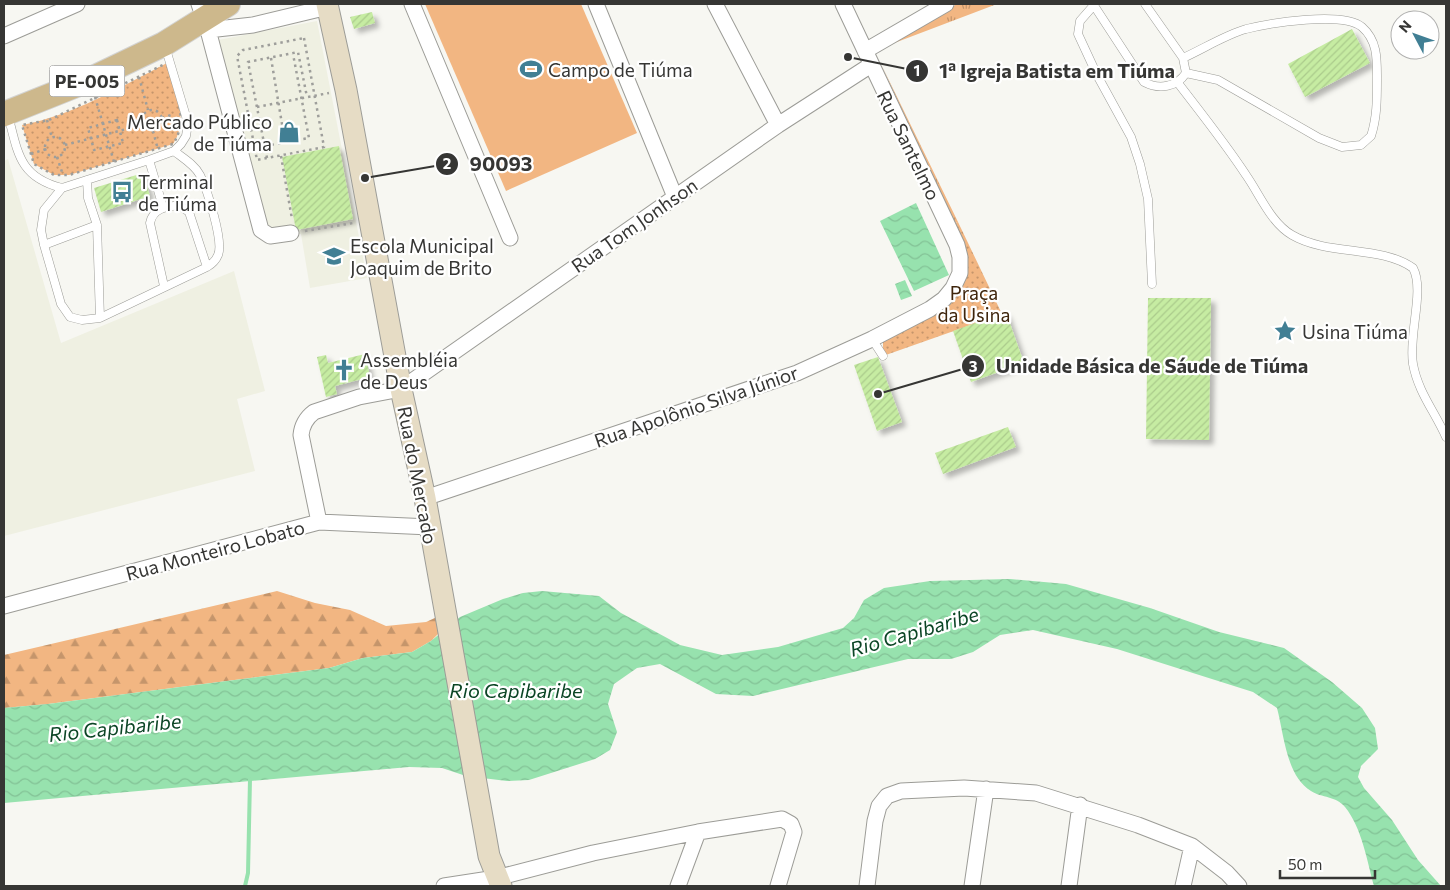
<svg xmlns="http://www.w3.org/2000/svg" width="1450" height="890" font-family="Commissioner,sans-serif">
<defs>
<pattern id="grass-tufts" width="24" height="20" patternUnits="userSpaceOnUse" patternTransform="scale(1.25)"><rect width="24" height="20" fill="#f2b682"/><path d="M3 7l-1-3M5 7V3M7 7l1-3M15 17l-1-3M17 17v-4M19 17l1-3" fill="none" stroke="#c5956b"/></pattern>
<pattern id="forest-firs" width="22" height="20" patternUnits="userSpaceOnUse" patternTransform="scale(1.25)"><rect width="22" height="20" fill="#f2b682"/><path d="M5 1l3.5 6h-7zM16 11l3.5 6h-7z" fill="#c5956b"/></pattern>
<pattern id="park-dots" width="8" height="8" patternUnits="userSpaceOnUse" patternTransform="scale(1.25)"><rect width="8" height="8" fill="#f2b682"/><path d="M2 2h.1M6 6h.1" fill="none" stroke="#c5956b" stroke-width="1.8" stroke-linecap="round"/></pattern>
<pattern id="water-waves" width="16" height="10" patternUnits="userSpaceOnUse" patternTransform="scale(1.25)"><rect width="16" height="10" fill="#97e2ae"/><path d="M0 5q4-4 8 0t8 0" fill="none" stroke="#83c296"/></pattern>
<pattern id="building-hatch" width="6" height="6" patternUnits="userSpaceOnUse" patternTransform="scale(1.25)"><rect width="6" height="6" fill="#c6eca2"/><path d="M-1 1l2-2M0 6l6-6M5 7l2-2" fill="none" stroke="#abcb8c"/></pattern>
<filter id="shadow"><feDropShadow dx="4.5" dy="4.5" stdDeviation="2.5" flood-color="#0004"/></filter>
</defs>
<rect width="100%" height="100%" fill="#f7f7f2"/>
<path fill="#eff0e2" d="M 317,21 L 367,278 L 310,288 L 301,234 L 262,240 L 218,40 Z
M 8,159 L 61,343 L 234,271 L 265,391 L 237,399 L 255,471 L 4,536 L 4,161 Z"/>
<path fill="url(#grass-tufts)" d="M 957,4 L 997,4 L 889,45 Z
M 881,64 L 958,222 L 954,223 Z"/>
<path fill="url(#forest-firs)" d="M 277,591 L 315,603 L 350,610 L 386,626 L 426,622 L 437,617 L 441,631 L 431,641 L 412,652 L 363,658 L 329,668 L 48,704 L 4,708 L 4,655 Z"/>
<path fill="url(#park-dots)" d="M 167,63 C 174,90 190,119 173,144 L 69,175 L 54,175 L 34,164 L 22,125 C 74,115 120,87 167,63 Z
M 958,222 L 1002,314 L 883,356 L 883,341 L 958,290 L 954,223 Z"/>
<path fill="#f2b682" d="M 425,4 L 581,4 L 637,133 L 506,191 Z"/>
<path fill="url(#water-waves)" d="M 916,203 L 949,275 L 914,291 L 880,221 Z
M 905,280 L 912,296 L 901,300 L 895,284 Z
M 1010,579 L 1066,584 L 1150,608 L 1219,632 L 1284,648 L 1332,682 L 1362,708 L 1375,728 L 1378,749 L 1361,766 L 1358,777 L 1364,788 L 1392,820 L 1418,860 L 1441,886 L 1374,886 C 1367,861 1362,828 1345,807 C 1336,796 1322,798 1311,791 C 1286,776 1284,734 1277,708 L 1253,692 L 1117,649 L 1033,630 L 1000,635 L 973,652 L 951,659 L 908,659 L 753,696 L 716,694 L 660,664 L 637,668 L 614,684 L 608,704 L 617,732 L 610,750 L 595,759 L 529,780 L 507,781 L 466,776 L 442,768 L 409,767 L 4,803 L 4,708 L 48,704 L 329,668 L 363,658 L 412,652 L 431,641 L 460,617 L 503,599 L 523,593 L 542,591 L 599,596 L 621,613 L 680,645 L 722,655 L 778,647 L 843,628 L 854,618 L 864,600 L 884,588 L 930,581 Z"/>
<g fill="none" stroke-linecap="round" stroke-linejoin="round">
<path stroke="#97e2ae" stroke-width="4" d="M 245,886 L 248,873 L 250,779"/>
</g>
<path fill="url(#building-hatch)" filter="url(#shadow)" d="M 372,12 L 375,23 L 354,29 L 350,17 Z
M 1352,29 L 1370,63 L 1305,97 L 1288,64 Z
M 339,146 L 353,219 L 296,230 L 282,157 Z
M 143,173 L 150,196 L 101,212 L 94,188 Z
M 1148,298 L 1211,298 L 1209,440 L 1146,439 Z
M 1006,312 L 1024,363 L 971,382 L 953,331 Z
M 365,354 L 370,377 L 335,386 L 337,394 L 326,397 L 317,357 L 326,355 L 328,363 Z
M 878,357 L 902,422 L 877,431 L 854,365 Z
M 1008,427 L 1016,447 L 943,474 L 935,453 Z"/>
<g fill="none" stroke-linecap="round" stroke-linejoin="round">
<g stroke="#9c9c97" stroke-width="9">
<path id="lane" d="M 1093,4 L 1144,82 C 1159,90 1177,87 1186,73 L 1183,58 L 1145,4
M 1094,5 L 1080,21 L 1078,34 L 1097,75 L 1131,137 L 1140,164 L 1148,199 L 1152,284
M 165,46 L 188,123 L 186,136 L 181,144 L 174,151 L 149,160 L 62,188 L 44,210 L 41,230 L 44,245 L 61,304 L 70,317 L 82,320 L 100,318 L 207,267 C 212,264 216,260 218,255 C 224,242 207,189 200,175 C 195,165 183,158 174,151
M 1183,58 C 1203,49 1225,35 1246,29 C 1270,23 1343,11 1362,27 C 1378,41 1377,60 1377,80 C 1377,99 1377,118 1371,136 L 1361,145 L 1342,147 L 1319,138 L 1218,80 L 1186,73
M 1178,83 C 1201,113 1225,143 1246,175 C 1260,195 1271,223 1292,235 C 1328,256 1381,245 1413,268 C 1425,290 1408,336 1413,364 C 1418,392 1435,412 1446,437
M 8,115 C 18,153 19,177 62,188
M 149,160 L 163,207
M 87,180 L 88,198 L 97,225 L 100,318
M 44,245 L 97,225
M 164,286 L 150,223 C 153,208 166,207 179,205 L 189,212 L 207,267
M 872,339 L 883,356"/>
</g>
<g stroke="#9c9c97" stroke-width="17">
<path id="street" d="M 199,4 L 208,30 L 261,230 L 270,236 L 291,233
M 412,4 L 510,238
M 596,4 L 675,197
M 715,4 L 778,125
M 208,30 L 253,25 L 328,7
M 4,36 L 77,4
M 865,51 L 946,4
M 425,498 L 797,373 L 872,339 L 930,309 L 944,299 L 953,288 L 960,273 L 960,257 L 957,245 L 843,4
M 319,522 L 301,435 C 302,425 306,418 314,412 L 359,397 L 401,389 L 778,125 L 871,65
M 4,606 L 319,522 L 430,527
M 444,886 L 496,878 L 593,853 L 698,832 L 782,819 L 791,824 L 794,832 L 778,886
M 678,886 L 698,832
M 867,886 L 875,821 L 879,806 L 887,796 L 901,791 L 964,788 L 1036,793 L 1138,825 L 1192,846 L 1227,873 L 1239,886
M 972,886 L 986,789
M 1069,886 L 1080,805
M 1183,886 L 1192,846"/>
</g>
<g stroke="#9c9c97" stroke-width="23">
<path id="secondary" d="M 327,4 L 346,90 L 401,389 L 425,498 L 489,856 L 501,886"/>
</g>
<g stroke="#d3d3d2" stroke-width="26">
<path id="primary" d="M 4,114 L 89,80 L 164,44 L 228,4"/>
</g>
<path stroke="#9e9e9b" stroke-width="2.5" stroke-dasharray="2.5 4" stroke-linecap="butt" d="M 304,38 L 324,147 L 257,160 L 237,56 L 243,50 Z
M 271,58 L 285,142
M 167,63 C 174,90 190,119 173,144 L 69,175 L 54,175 L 34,164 L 22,125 L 49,120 Z
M 139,77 L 148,110
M 95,97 L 114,162
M 257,107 L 329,93
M142 120a10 10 0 1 1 20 0a10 10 0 1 1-20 0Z
M 162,118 L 174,114
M 47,120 L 52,138
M 117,120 L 123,143 L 94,150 L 88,128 Z
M 153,131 L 157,146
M45 147a10 10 0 1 1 20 0a10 10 0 1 1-20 0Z
M 65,145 L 142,125
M 265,146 L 309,138 L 293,54
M 31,154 L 46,149
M 281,156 L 292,219
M 57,157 L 63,175
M 267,158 L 248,62 L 298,52 L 307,97
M 305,231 L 353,223"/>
<use href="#lane" stroke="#fff" stroke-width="8"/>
<use href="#street" stroke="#fff" stroke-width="15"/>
<use href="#secondary" stroke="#e6dcc5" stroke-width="21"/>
<use href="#primary" stroke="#cdb88c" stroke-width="24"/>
</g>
<defs>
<g id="stadium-bare" transform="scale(1.725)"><path d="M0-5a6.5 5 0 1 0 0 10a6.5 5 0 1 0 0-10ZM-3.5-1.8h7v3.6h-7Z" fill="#417f94" stroke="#fff" stroke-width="2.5" paint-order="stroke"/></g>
<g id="shop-bare" transform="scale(1.725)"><path d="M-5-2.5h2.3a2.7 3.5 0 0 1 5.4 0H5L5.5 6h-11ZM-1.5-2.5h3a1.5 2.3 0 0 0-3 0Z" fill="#417f94" stroke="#fff" stroke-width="2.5" paint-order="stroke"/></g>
<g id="bus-bare" transform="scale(1.725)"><path d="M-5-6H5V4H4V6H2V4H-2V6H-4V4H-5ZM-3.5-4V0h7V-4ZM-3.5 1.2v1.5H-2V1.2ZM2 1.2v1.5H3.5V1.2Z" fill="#417f94" stroke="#fff" stroke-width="2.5" paint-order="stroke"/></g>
<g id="school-bare" transform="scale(1.725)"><path d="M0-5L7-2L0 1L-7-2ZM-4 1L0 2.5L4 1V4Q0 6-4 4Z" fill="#417f94" stroke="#fff" stroke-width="2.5" paint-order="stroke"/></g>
<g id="sight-bare" transform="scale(1.725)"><path d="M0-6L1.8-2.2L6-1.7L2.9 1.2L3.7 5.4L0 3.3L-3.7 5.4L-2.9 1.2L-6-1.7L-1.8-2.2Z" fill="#417f94" stroke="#fff" stroke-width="2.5" paint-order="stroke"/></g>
<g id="church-bare" transform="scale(1.725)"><path d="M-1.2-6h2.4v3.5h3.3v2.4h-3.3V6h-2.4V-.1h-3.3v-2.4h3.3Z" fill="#417f94" stroke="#fff" stroke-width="2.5" paint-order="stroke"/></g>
</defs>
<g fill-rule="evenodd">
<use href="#stadium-bare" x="531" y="69"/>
<use href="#shop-bare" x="289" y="132"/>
<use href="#bus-bare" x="122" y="192"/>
<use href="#school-bare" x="334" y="256"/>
<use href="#sight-bare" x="1285" y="331"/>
<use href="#church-bare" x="344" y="370"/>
</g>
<g text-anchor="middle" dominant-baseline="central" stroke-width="4.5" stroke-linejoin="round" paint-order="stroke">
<rect fill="#fff" stroke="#727271" stroke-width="1" x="49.5" y="65.5" width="75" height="31" rx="4"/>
<g font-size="18" font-weight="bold" fill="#363634">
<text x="87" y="81">PE-005</text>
</g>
<g font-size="19" fill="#363634" stroke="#fff" text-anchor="start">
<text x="548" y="69">Campo de Tiúma</text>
<text x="272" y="121" text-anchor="end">Mercado Público<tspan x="272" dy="22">de Tiúma</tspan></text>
<text x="138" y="181">Terminal<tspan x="138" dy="22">de Tiúma</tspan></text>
<text x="350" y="245">Escola Municipal<tspan x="350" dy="22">Joaquim de Brito</tspan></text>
<text x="1302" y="331">Usina Tiúma</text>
<text x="360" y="359">Assembléia<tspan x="360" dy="22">de Deus</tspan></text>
</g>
<g font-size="19" fill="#363634" stroke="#fff">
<text transform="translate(909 145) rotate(64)">Rua Santelmo</text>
<text transform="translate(634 225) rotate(-35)">Rua Tom Jonhson</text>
<text transform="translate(696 406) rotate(-19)">Rua Apolônio Silva Júnior</text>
<text transform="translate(418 475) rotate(79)">Rua do Mercado</text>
<text transform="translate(215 550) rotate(-15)">Rua Monteiro Lobato</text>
</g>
<g font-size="19" fill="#3f250c" stroke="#fff">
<text x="974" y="292">Praça<tspan x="974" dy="22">da Usina</tspan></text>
</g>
<g font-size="20" font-style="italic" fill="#0b4525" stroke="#fff">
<text transform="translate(914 631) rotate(-16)">Rio Capibaribe</text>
<text x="516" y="690">Rio Capibaribe</text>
<text transform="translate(115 727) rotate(-6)">Rio Capibaribe</text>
</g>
</g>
<path fill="none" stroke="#363634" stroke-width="2" d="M848 57L917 71M365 178L447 164M878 394L973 366"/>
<g fill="#363634" stroke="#fff" stroke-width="2">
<circle cx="848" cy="57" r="5"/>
<circle cx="365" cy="178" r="5"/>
<circle cx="878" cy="394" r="5"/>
<circle cx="917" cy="71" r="12"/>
<circle cx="447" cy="164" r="12"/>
<circle cx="973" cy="366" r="12"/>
</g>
<g font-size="15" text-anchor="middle" font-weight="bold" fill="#fff">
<text x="917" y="76">1</text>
<text x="447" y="169">2</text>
<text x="973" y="372">3</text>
</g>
<g font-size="20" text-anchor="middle" font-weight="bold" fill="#363634" stroke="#fff" stroke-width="4.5" stroke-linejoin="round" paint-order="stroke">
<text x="1057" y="78">1ª Igreja Batista em Tiúma</text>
<text x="501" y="171">90093</text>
<text x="1152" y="373">Unidade Básica de Sáude de Tiúma</text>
</g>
<rect width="1450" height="890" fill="none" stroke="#363634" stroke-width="10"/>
<g transform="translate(1415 35) rotate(311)"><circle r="24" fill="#ffffff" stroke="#afafae"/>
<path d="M0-4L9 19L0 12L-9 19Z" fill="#417f94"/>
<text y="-8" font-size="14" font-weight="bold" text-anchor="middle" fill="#363634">N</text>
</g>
<path d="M1280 870v8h95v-8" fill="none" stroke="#363634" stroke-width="2.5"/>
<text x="1288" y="870" font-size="15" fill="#363634" stroke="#ffffff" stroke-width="4" paint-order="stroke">50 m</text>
</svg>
